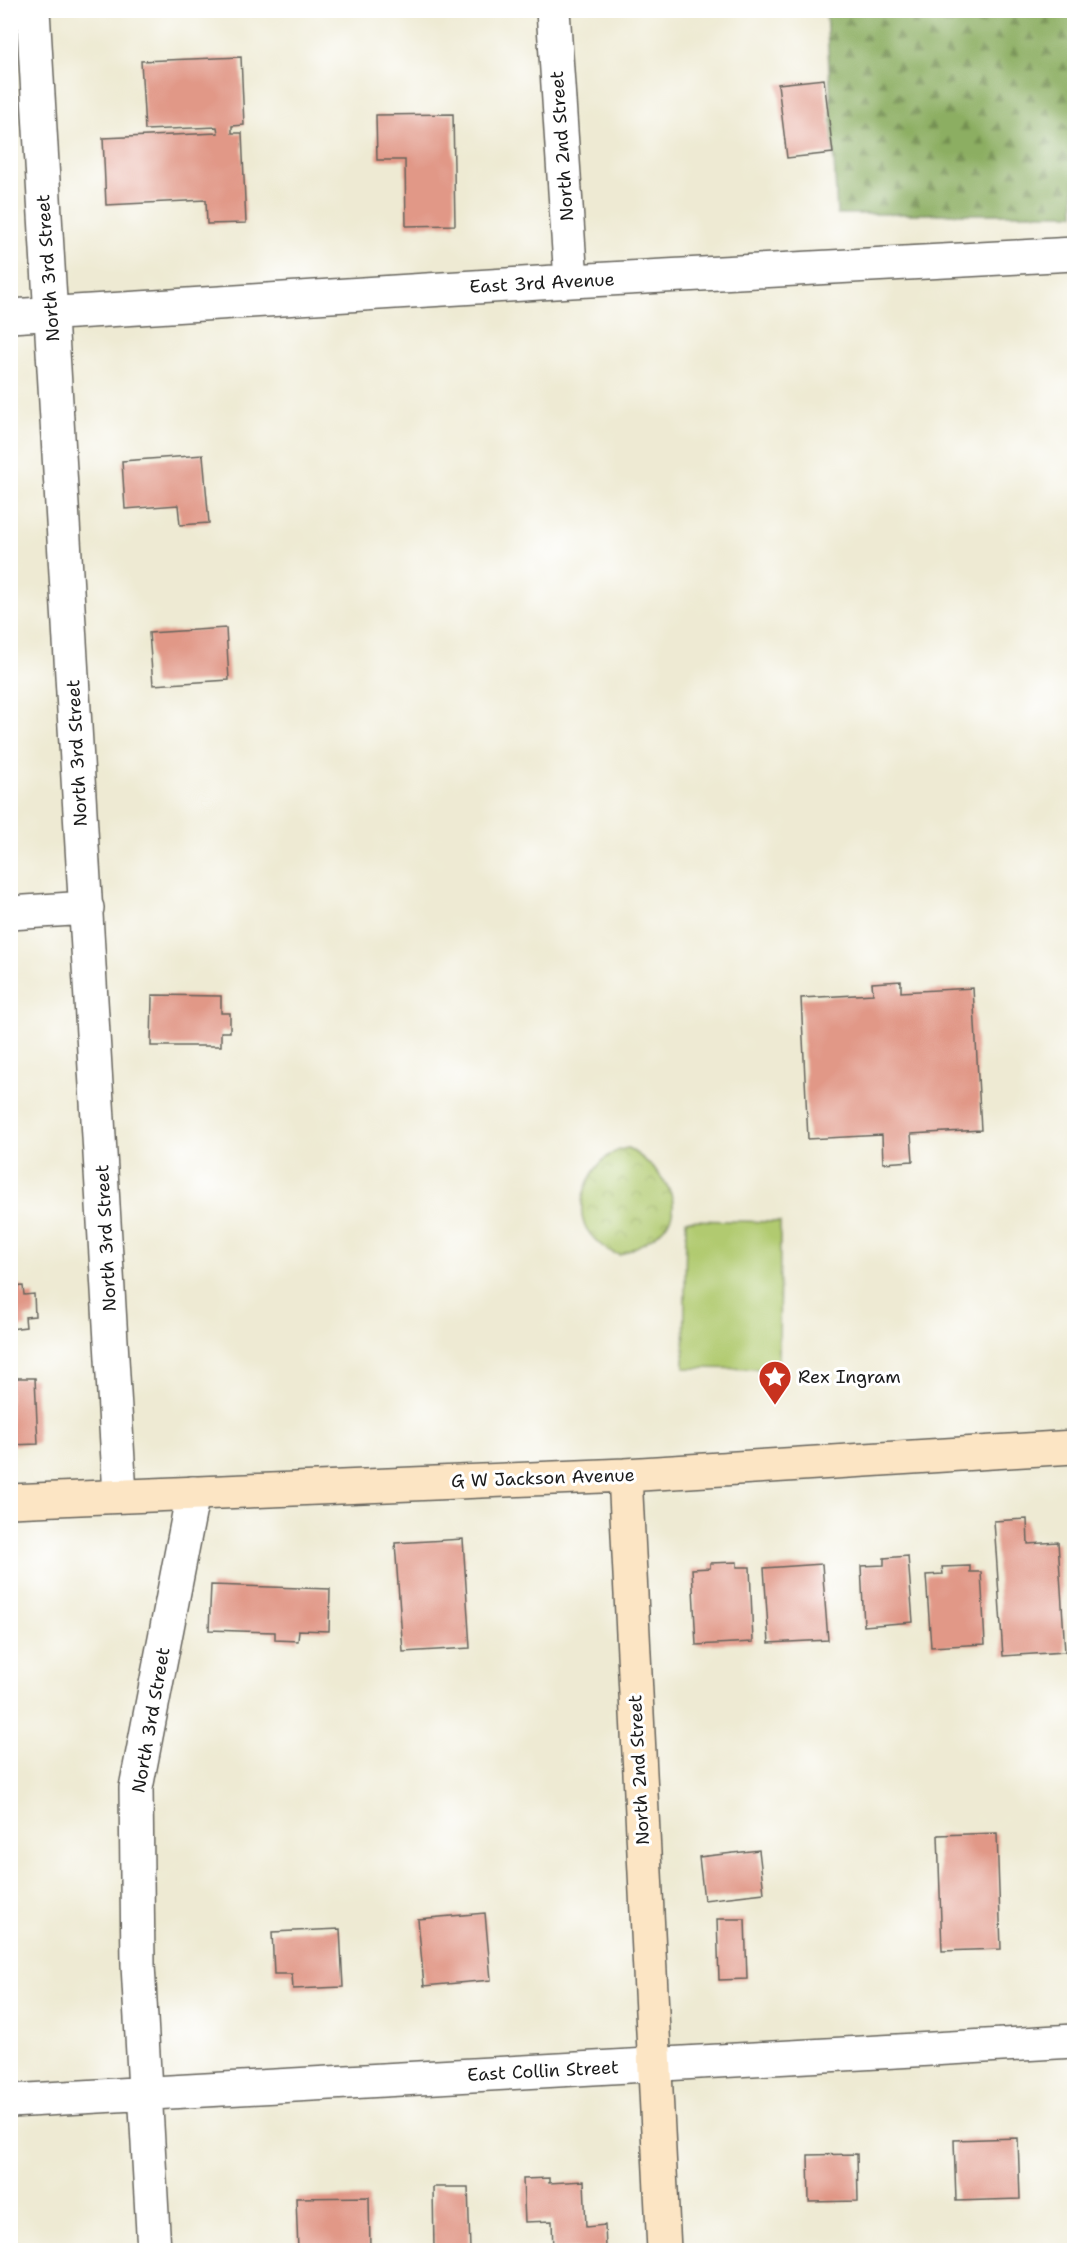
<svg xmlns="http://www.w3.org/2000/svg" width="1085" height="2261" font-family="'Shantell Sans',sans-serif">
<defs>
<pattern id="forest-firs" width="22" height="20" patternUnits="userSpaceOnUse" patternTransform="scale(1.5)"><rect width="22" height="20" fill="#8cae62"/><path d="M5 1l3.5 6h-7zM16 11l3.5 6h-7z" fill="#728d50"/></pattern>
<pattern id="park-crowns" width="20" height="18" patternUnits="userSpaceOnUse" patternTransform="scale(1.5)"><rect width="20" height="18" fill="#b1ca6f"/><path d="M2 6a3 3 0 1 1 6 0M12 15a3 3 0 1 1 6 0" fill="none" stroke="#98ad60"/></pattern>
</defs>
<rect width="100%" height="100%" fill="#fff"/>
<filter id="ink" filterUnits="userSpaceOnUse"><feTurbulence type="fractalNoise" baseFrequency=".0167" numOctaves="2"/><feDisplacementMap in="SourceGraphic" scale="12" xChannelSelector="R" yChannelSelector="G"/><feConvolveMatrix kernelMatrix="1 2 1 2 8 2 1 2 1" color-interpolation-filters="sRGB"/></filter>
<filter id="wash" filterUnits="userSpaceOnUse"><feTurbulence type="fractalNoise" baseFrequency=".008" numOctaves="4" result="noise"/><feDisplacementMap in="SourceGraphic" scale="24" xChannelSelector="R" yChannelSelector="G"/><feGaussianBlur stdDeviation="1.35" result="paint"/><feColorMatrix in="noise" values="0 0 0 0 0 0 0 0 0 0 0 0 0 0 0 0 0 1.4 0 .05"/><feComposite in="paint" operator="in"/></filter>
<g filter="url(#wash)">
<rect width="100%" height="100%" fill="#eeead3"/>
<path fill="url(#forest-firs)" stroke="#54653f" stroke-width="1.5" d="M 826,11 L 1074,11 L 1074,214 L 837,214 Z"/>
<path fill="url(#park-crowns)" stroke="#667346" stroke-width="1.5" d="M 628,1148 C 651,1162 689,1197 666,1225 C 654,1240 636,1247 620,1255 C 605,1252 584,1233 582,1216 C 579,1188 599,1152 628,1148 Z"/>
<path fill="#b1ca6f" stroke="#667346" stroke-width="1.5" d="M 686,1220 L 780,1222 L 779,1369 L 684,1368 Z"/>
<g id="blocks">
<path fill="#e19887" d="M 241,57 L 244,125 L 232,126 L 232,133 L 242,133 L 246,223 L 207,224 L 206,200 L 106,205 L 103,138 L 218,133 L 217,127 L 145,130 L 141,61 Z
M 824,79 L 833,153 L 787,158 L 778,84 Z
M 453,114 L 455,225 L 406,226 L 405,160 L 377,160 L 376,115 Z
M 203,455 L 209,523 L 180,525 L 178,505 L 125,509 L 122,461 Z
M 226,628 L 229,680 L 153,685 L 149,633 Z
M 901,981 L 901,992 L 973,988 L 981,1130 L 911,1134 L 913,1161 L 883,1163 L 882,1135 L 808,1139 L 801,998 L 873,994 L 872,983 Z
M 152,995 L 221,996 L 221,1013 L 230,1013 L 230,1032 L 221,1032 L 221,1046 L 151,1046 Z
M 23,1286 L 24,1295 L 34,1294 L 35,1316 L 25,1317 L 26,1327 L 10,1329 L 10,1287 Z
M 10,1378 L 35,1378 L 38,1444 L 10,1445 Z
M 1027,1519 L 1028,1544 L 1058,1542 L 1065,1652 L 1003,1656 L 994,1521 Z
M 463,1539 L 470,1648 L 403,1652 L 395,1543 Z
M 908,1556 L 913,1622 L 864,1626 L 861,1566 L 884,1565 L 884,1558 Z
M 737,1562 L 737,1567 L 750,1567 L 753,1642 L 696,1645 L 692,1569 L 710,1568 L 710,1563 Z
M 822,1564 L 828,1640 L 769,1643 L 764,1568 Z
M 970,1566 L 970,1572 L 981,1572 L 985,1644 L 931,1647 L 926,1575 L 943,1574 L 942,1567 Z
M 211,1585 L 330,1589 L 329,1631 L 299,1630 L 298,1641 L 275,1640 L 275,1632 L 209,1630 Z
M 997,1833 L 1001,1949 L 942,1951 L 938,1835 Z
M 759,1850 L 764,1893 L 704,1900 L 699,1857 Z
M 485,1913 L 491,1980 L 424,1986 L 418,1919 Z
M 717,1919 L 745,1919 L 747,1979 L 719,1980 Z
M 340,1929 L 343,1987 L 293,1989 L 292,1974 L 274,1974 L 272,1932 Z
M 1018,2138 L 1020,2199 L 956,2201 L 954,2140 Z
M 857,2154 L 858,2201 L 809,2202 L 808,2155 Z
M 549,2178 L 549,2183 L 584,2181 L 586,2227 L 605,2225 L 606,2248 L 553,2250 L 552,2221 L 525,2222 L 523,2179 Z
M 433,2187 L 468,2187 L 470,2250 L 434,2250 Z
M 369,2197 L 370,2250 L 298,2250 L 296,2198 Z"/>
</g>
</g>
<g filter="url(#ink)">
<use href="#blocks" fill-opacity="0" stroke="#66645c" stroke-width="1.5"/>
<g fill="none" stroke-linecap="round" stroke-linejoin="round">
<g stroke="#66645c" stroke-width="36">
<path id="street" d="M 33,10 L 120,1495
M 553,10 L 571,281
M 10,316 L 571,281 L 1074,254
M 10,913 L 87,908
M 10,2101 L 1074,2041
M 154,2250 L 138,1965 L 136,1788 L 193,1493"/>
</g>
<g stroke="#66645c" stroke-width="36">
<path id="secondary" d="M 625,1475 L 664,2250
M 10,1501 L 625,1475 L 1074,1447"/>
</g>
<use href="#street" stroke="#fff" stroke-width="33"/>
<use href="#secondary" stroke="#fce5c4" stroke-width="33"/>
</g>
</g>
<defs>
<g id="sight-pin" transform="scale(1.725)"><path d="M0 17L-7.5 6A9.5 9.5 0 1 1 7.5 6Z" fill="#c8321e" stroke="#fff"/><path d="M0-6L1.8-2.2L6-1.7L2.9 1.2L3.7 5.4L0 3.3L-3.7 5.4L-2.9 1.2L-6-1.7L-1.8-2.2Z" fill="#fff"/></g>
</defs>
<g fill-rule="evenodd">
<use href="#sight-pin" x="775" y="1377"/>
</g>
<g text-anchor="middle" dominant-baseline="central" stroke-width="6" stroke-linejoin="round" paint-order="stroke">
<g font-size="18" fill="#1c1c1c" stroke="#fff">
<text transform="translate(562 146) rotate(-94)">North 2nd Street</text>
<text transform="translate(48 268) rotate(-94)">North 3rd Street</text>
<text transform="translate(542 283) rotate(-3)">East 3rd Avenue</text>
<text transform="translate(77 753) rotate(-93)">North 3rd Street</text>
<text transform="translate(106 1238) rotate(-93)">North 3rd Street</text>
<text transform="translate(543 1478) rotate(-2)">G W Jackson Avenue</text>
<text transform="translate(151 1720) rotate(-80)">North 3rd Street</text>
<text transform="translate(639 1770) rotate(-93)">North 2nd Street</text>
<text transform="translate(543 2071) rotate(-3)">East Collin Street</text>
</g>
<g font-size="18" fill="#1c1c1c" stroke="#fff" text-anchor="start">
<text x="798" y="1377">Rex Ingram</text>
</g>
</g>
<rect width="1085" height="2261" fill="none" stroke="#fff" stroke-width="36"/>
</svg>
